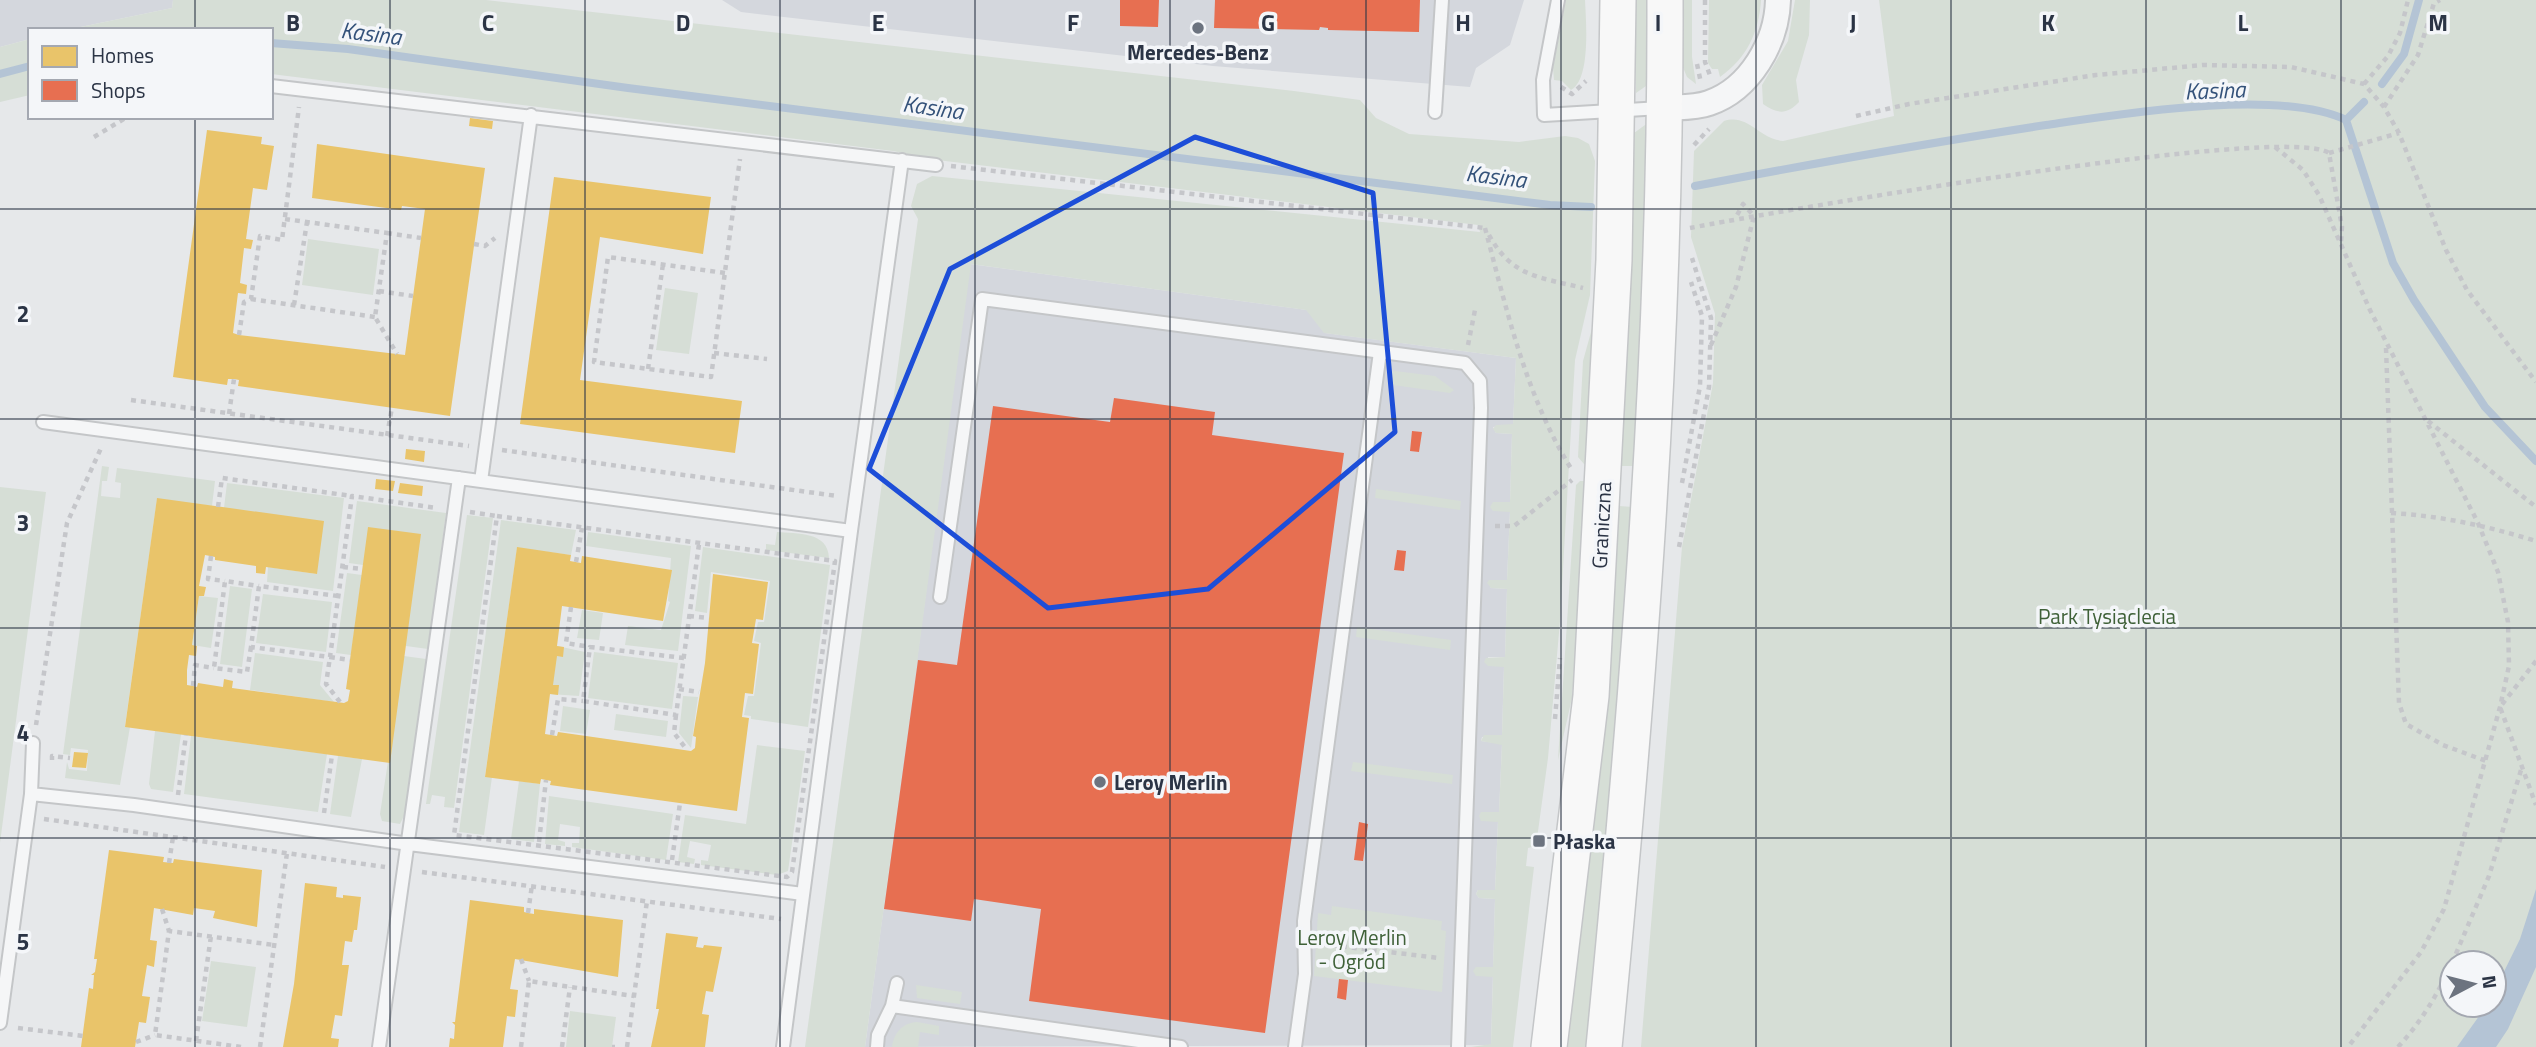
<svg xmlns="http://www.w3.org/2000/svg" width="2536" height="1047" font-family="'Titillium Web',sans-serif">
<rect width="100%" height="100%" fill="#e6e8ea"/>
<path fill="#d4d7dd" d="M 0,0 L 173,0 L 172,8 L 66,30 L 30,30 L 30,39 L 0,47 Z
M 722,0 L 1524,0 L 1510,45 L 1476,68 L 1470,87 L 1213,66 L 741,12 Z
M 970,264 L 1307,310 L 1325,333 L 1516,358 L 1513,425 L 1493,427 L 1496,433 L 1512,434 L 1510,502 L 1493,502 L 1493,511 L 1510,511 L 1507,580 L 1488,581 L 1491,588 L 1507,589 L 1505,657 L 1488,657 L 1488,666 L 1504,666 L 1502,735 L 1482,737 L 1481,741 L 1502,744 L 1499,813 L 1483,812 L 1498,821 L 1495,890 L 1478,890 L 1476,894 L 1479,898 L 1495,899 L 1491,1045 L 865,1047 Z"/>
<path fill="#d6ded6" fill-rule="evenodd" d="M 173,0 L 486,0 L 1294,91 L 1360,100 L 1376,118 L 1409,134 L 1519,142 L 1565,136 L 1578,138 L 1589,144 L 1595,161 L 1590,295 L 1575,360 L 1560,621 L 1548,758 L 1536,846 L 1528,848 L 1526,866 L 1534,867 L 1513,1047 L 1471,1047 L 1491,1044 L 1493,977 L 1476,976 L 1473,971 L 1476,967 L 1493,967 L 1495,899 L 1479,898 L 1476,894 L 1478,890 L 1495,890 L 1498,822 L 1481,821 L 1479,816 L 1481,812 L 1499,812 L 1502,745 L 1481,741 L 1484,735 L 1502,735 L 1504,667 L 1488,666 L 1484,662 L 1486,658 L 1505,657 L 1507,589 L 1491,588 L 1487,583 L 1489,580 L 1507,580 L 1510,512 L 1493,511 L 1490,507 L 1493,502 L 1510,502 L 1512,434 L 1496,433 L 1493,429 L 1496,425 L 1513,424 L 1516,358 L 1324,333 L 1306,310 L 971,264 L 865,1047 L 805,1047 L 918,219 L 911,206 L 917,184 L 932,176 L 1480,232 L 1478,225 L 937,160 L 893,151 L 271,74 L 271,30 L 66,30 L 172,8 Z
M 1566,0 L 1585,0 C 1586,21 1591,79 1571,90 L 1562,81 L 1554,80 L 1553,68 Z
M 1634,0 L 1649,0 L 1649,78 L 1646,86 L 1636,93 Z
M 1681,0 L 1692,0 L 1692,57 L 1696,84 L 1687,77 L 1682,65 Z
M 1709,0 L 1761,0 C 1759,32 1747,58 1720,77 L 1718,69 L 1712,69 L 1708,63 Z
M 1795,0 L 1810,0 L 1809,35 L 1796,80 L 1799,102 C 1787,115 1777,114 1763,104 L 1762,85 L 1788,41 Z
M 1879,0 L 2536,0 L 2536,1047 L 1641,1047 L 1682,547 L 1713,383 L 1715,314 L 1691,237 L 1694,151 L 1724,121 C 1748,113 1759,139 1783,141 L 1894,116 ZM 2452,963 L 2494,963 L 2494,1005 L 2452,1005 Z
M 30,39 L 30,95 L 0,102 L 0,47 Z
M 1645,125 L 1648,125 L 1635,466 L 1621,466 L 1634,133 Z
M 308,239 L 379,249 L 373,295 L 302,285 Z
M 665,288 L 698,293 L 689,354 L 656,350 Z
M 1596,314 L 1589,464 L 1584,464 L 1578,457 L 1583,361 Z
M 1395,371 L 1435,376 L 1454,390 L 1450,393 L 1393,385 L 1390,383 L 1391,372 Z
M 102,466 L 109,467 L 107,481 L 102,481 L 101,496 L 120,498 L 121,483 L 115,482 L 117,468 L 215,481 L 212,506 L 157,499 L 125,726 L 130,727 L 120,785 L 65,778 L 67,762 L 69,769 L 87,771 L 88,750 L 71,748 L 70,755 L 63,754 Z
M 1580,481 L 1588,481 L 1572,698 L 1558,760 L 1576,485 Z
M 227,483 L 344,498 L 333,591 L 267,582 L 268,567 L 317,574 L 224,508 Z
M 0,487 L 46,492 L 0,843 Z
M 1376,489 L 1461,501 L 1460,510 L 1375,498 Z
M 357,501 L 446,513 L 428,649 L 406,646 L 363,565 L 349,563 Z
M 1619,506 L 1633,507 L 1589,1047 L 1568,1047 L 1608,677 Z
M 467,515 L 493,518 L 454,808 L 444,807 L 445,797 L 432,795 L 430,804 L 426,804 Z
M 501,520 L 576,530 L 571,555 L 517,548 L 485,776 L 492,777 L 484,835 L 459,832 Z
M 588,532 L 691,546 L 678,651 L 625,645 L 628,626 L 661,630 L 670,602 L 668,601 L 671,558 L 586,546 Z
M 777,532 C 797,534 828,531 829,558 L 766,550 L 766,544 L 775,545 Z
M 703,547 L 830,565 L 808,727 L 751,719 L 751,716 L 744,715 L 748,696 L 754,696 L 761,643 L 754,641 L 758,622 L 764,622 L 770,581 L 711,572 L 707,613 L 695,611 Z
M 347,573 L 362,575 L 351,655 L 336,653 Z
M 230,586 L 252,589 L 242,667 L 220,664 Z
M 263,594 L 332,602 L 326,652 L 256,643 Z
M 199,596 L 218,598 L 211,648 L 192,645 Z
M 582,610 L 603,613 L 599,640 L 577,638 Z
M 1357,627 L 1451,640 L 1450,650 L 1356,637 Z
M 557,646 L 585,652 L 579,696 L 550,694 Z
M 594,652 L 678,663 L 672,709 L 588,698 Z
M 255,653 L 323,662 L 320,685 L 334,702 L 250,690 Z
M 404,656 L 426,659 L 404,816 L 400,824 L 382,821 L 380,814 Z
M 683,696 L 698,697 L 691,748 L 679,733 Z
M 563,706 L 590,710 L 586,734 L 560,731 Z
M 616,714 L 668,721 L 666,737 L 614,730 Z
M 155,731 L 181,734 L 173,792 L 151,789 L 149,784 Z
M 191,736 L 327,754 L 318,812 L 184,794 Z
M 757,745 L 805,751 L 788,871 L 777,875 L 701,865 L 701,860 L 708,861 L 711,845 L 690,841 L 687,857 L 695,859 L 694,864 L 678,862 L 685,815 L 746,824 Z
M 338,756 L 362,759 L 351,817 L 330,814 Z
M 1353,762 L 1453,775 L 1452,784 L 1351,771 Z
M 519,781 L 540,784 L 534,842 L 511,839 Z
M 549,796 L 673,814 L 666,860 L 572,847 L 572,843 L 579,843 L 580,827 L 560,824 L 558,840 L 565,842 L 565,846 L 545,844 Z
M 1332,906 L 1442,921 L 1441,930 L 1446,931 L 1442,992 L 1314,976 L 1318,913 L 1331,915 Z
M 211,961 L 256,967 L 247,1027 L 202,1021 Z
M 916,985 L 962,992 L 960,1004 L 917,998 Z
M 570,1011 L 616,1017 L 612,1047 L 566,1047 Z
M 917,1022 L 939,1026 L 939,1035 L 920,1032 L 918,1047 L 892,1047 C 894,1033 902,1023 917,1022 Z"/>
<path fill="#b4c4d5" d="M 2536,889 L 2536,967 L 2508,1029 L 2496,1047 L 2457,1047 L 2487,1005 L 2494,1005 L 2494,992 L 2520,939 Z"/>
<path fill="#e9c46a" d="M 470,118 L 493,121 L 492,129 L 469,126 Z
M 207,130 L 262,137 L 261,144 L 274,146 L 267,190 L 253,188 L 246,239 L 253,240 L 251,249 L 244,248 L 240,283 L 247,285 L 246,294 L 238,293 L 233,333 L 239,335 L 405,355 L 425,209 L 402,206 L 401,210 L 312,198 L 317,144 L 485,168 L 450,416 L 238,386 L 239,380 L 234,379 L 228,379 L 227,385 L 173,377 Z
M 554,177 L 711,197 L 703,254 L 600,237 L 580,380 L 742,401 L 735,453 L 520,424 Z
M 406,449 L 425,451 L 424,462 L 405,459 Z
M 376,479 L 395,481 L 393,491 L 375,489 Z
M 400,483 L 423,486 L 422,496 L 398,493 Z
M 157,498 L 324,521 L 317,574 L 266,567 L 265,574 L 256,573 L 256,566 L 215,560 L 215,557 L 205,555 L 199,586 L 206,587 L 204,596 L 199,596 L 192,645 L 197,646 L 196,656 L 189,655 L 187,670 L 187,685 L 193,686 L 197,687 L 198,683 L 223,687 L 224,679 L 233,681 L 232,688 L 344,703 L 348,701 L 350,690 L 346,689 L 368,527 L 421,534 L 390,763 L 125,727 Z
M 517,547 L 571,555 L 570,561 L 581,563 L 582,556 L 672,570 L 663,621 L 562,606 L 557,646 L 564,647 L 563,657 L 557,656 L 553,685 L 559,685 L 558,695 L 550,694 L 545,734 L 557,736 L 558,732 L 691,751 L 695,748 L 696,737 L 693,736 L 705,663 L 713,574 L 768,582 L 763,620 L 756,619 L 752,643 L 759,644 L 753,694 L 745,693 L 742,717 L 749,718 L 737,811 L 550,785 L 551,781 L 541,779 L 540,784 L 485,777 Z
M 74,752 L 88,753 L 86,768 L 72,767 Z
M 109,850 L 164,857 L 163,862 L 173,863 L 174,859 L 262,870 L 257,927 L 213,918 L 215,911 L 194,908 L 193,915 L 154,908 L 150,940 L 157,941 L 154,967 L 147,965 L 142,996 L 150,997 L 146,1023 L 139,1022 L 135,1047 L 81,1047 L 89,988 L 93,989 L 94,975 L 91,975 L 95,972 L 97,959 L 94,959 Z
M 305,883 L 337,887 L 336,897 L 343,898 L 343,895 L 361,897 L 357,930 L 354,930 L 352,942 L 345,941 L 342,965 L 349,965 L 342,1016 L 335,1015 L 331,1038 L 339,1039 L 338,1047 L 283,1047 L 294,984 Z
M 470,900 L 524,907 L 524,912 L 528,913 L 534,914 L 534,909 L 623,920 L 618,977 L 515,959 L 510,989 L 518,990 L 515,1017 L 507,1016 L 503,1047 L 449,1047 L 450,1038 L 454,1039 L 455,1025 L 452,1022 L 455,1022 Z
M 666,933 L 698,937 L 696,947 L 703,948 L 704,945 L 722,947 L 713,992 L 706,991 L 702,1014 L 709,1015 L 705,1047 L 651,1047 L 659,1009 L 656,1009 Z"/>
<path fill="#e76f51" d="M 1120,0 L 1159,0 L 1158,27 L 1120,26 Z
M 1215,0 L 1420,0 L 1419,32 L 1328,30 L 1328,28 L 1320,27 L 1319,30 L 1214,28 Z
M 1114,398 L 1215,412 L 1212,435 L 1344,453 L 1265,1033 L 1029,1001 L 1041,909 L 974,899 L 971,921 L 884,909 L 918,660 L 957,665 L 993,406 L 1110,422 Z
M 1412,431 L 1422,432 L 1419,452 L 1410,451 Z
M 1397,550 L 1406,551 L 1404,571 L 1394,570 Z
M 1359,822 L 1368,824 L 1363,861 L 1354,860 Z
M 1339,979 L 1348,980 L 1346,1000 L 1337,998 Z"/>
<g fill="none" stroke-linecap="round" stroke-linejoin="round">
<path stroke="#b4c4d5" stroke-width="8" d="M 271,43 L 348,49 L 628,88 L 1550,205 L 1591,207
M 0,74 L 30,66
M 2382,84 L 2404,54 L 2419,0
M 2346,120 L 2364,102
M 1695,186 C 1811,164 1928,143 2046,125 C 2121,114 2279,88 2346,120 L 2393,263 L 2414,300 L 2485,407 L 2536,461"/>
<g stroke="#c4c6c8" stroke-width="16">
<path id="service" d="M 1558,0 L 1543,80 L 1544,115 L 1661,108
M 271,86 L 936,165
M 1435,112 L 1442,0
M 43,422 L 851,531 L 783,1047
M 481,481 L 531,115
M 851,531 L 902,160
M 940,597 L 982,299 L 1465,363 L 1480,381 L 1481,408 L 1458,1047
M 31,794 L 33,743
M 892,1006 L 897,983
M 0,1023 L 31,794 L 134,805 L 409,844 L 803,894
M 379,1047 L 459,478
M 877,1047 L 878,1035 L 892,1006 L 1181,1047
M 1295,1047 L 1305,974 L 1304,921 L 1380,352"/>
</g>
<g stroke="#c4c6c8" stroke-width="28">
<path id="minor" d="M 1665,108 C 1679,107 1695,108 1709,103 C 1750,89 1777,42 1778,0"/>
</g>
<g stroke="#c4c6c8" stroke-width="38">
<path id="secondary" d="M 1549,1047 L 1591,696 L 1614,260 L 1618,0
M 1604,1047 C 1638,699 1666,350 1665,0"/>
</g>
<path stroke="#c5c6ca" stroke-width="4.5" stroke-dasharray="5 5" stroke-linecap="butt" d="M 1705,0 L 1705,62 L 1711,78
M 1697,64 L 1701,83
M 2364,84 L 2388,56 L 2400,33 L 2408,0
M 1561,87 L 1572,94 L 1586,81
M 2384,107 L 2418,55 L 2434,3 L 2440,0
M 1856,116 L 1909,104 L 2096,75 L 2203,65 L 2291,67 L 2364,84 L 2384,107 L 2399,133 L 2446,250 L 2467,290 L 2536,382
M 94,137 L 127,117
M 1694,145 L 1709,129
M 2275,147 L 2303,170 L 2319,195 L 2370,310 L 2478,523 L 2498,572 L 2508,622 L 2509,666 L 2500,707 L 2444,909 L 2421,952 L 2348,1047
M 2329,153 L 2399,133
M 951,166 L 1485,228
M 285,219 L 387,233 L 375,317 L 397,354
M 1485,228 C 1507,311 1526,397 1572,470
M 1690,228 C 1773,212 2285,123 2329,153 L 2342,227 L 2341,242
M 387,233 L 421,238
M 1489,235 C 1512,277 1539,277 1583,288
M 474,244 L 485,246 L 495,238
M 725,273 L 608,257 L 594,362 L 711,377 C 721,304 730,232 740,159
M 379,291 L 413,296
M 251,299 L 375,317
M 294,305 L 307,222
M 239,335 L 244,302 L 251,299 L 260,236 L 282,240 L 299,107
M 1468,345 L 1475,310
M 1711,345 L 1736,287 L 1754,216 L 1743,204 L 1735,219
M 2386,348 L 2399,703 L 2406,724 L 2443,745 L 2486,761
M 714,353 L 767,359
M 648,369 L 663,264
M 131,400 L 469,446
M 229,414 L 234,379
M 2428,421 L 2536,507
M 387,436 L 392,407
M 502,450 L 837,496
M 1682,483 L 1700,386 L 1702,316 L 1691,282
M 218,507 L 222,478 L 352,496
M 470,512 L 497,516
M 2391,513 C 2442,516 2487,526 2536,541
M 497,516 L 835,561 L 792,872 L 787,877 L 454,835 Z
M 1495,526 L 1514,526 L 1572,480
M 1679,547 L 1709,387 L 1711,318 L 1692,258
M 211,556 L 208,579 L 225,581
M 576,562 L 582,528
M 343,567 L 362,569
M 338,596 L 259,586 L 251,647 L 330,657 L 352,496 L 437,508
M 571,607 L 566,643 L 590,647
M 689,616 L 709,618
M 251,647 L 247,672 L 214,668 L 225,581 L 259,586
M 684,658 L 590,647 L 583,701 L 676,715 L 699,544
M 2536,661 L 2500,707 L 2536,805
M 193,686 L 195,665 L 214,668
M 679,689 L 699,692
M 340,702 L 326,684 L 330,657 L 350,660
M 676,715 L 674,733 L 687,750
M 1555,719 L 1560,658
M 36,725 L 67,523 L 102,446
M 552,735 L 558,699 L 583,701
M 52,760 L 52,756 L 70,758
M 178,795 L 186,735
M 324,813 L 332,755
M 44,819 L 385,867
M 539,842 L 546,780
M 672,860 L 680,803
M 169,863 L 173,837
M 422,872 L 781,919
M 162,909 L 169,931
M 528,913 L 532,885
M 1322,944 L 1439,958
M 521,959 L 529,981
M 2452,963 L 2489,876 L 2521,770
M 18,1028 L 83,1036
M 196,1041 L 211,936
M 136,1042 L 155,1035
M 241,1047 L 155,1035 L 169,931 L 274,945
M 260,1047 L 287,853
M 521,1047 L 529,981 L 634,996
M 562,1047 L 570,987
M 612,1047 L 615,1047
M 627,1047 L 647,901
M 2398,1047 C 2421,1022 2438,994 2452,963"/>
<use href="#service" stroke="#f5f6f7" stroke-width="12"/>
<use href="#minor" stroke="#f5f6f7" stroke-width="24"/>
<use href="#secondary" stroke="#f8f8f8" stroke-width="35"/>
</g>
<path fill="none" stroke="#1d4ed8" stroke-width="5" stroke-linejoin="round" d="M 1195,137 L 1373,193 L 1395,432 L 1208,589 L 1048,608 L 869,469 L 950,269 Z"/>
<path fill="none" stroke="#2b3445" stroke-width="2" stroke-opacity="0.55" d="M 195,0 L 195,30M 390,0 L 390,1047M 585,0 L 585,1047M 780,0 L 780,1047M 975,0 L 975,1047M 1170,0 L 1170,1047M 1366,0 L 1366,1047M 1561,0 L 1561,1047M 1756,0 L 1756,1047M 1951,0 L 1951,1047M 2146,0 L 2146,1047M 2341,0 L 2341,1047M 195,117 L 195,1047M 0,209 L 2536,209M 0,419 L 2536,419M 0,628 L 2536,628M 0,838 L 2536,838"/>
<g fill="#6c737f" stroke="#f4f6f9" stroke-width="2.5">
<circle cx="1198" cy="28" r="7"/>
<circle cx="1100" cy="782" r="7"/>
<rect x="1532" y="834" width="14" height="14" rx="3.5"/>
</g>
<g text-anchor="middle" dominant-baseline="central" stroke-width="7" stroke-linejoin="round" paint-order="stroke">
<g font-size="21" font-weight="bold" fill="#2b3445" stroke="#f4f6f9" text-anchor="start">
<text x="1198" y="52" text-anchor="middle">Mercedes-Benz</text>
<text x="1114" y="782">Leroy Merlin</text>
<text x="1553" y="841">Płaska</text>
</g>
<g font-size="21" fill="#2b3445" stroke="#f4f6f9">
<text transform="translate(1601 525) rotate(-87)">Graniczna</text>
</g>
<g font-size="21" fill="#3f6138" stroke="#f4f6f9">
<text x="2107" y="616">Park Tysiąclecia</text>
<text x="1352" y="937">Leroy Merlin<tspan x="1352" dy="24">- Ogród</tspan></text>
</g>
<g font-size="23" font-style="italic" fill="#34527a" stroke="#f4f6f9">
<text transform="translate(371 33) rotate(7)">Kasina</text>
<text transform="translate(2215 90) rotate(-2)">Kasina</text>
<text transform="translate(933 107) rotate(8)">Kasina</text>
<text transform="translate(1496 176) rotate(7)">Kasina</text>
</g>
</g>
<g font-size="23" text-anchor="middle" font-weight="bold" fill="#2b3445" stroke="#f4f6f9" stroke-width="7" stroke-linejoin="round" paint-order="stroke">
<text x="293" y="31">B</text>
<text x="488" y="31">C</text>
<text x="683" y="31">D</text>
<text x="878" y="31">E</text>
<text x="1073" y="31">F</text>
<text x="1268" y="31">G</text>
<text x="1463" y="31">H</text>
<text x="1658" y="31">I</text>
<text x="1853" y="31">J</text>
<text x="2048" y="31">K</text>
<text x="2243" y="31">L</text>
<text x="2438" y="31">M</text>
<text x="23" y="322">2</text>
<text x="23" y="531">3</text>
<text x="23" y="741">4</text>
<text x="23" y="950">5</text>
</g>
<rect x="28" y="28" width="245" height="91" fill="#f4f6f9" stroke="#a4a8b1" stroke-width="2"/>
<rect x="42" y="46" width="35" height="21" fill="#e9c46a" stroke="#a4a8b1" stroke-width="2"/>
<text x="91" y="63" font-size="21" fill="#2b3445">Homes</text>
<rect x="42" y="80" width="35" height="21" fill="#e76f51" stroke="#a4a8b1" stroke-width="2"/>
<text x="91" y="98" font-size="21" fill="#2b3445">Shops</text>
<g transform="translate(2473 984) rotate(83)"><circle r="33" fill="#f4f6f9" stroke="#a4a8b1" stroke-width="2"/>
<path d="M0-5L12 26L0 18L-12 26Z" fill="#6c737f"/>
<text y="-10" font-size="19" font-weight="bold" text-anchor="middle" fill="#2b3445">N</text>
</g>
</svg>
